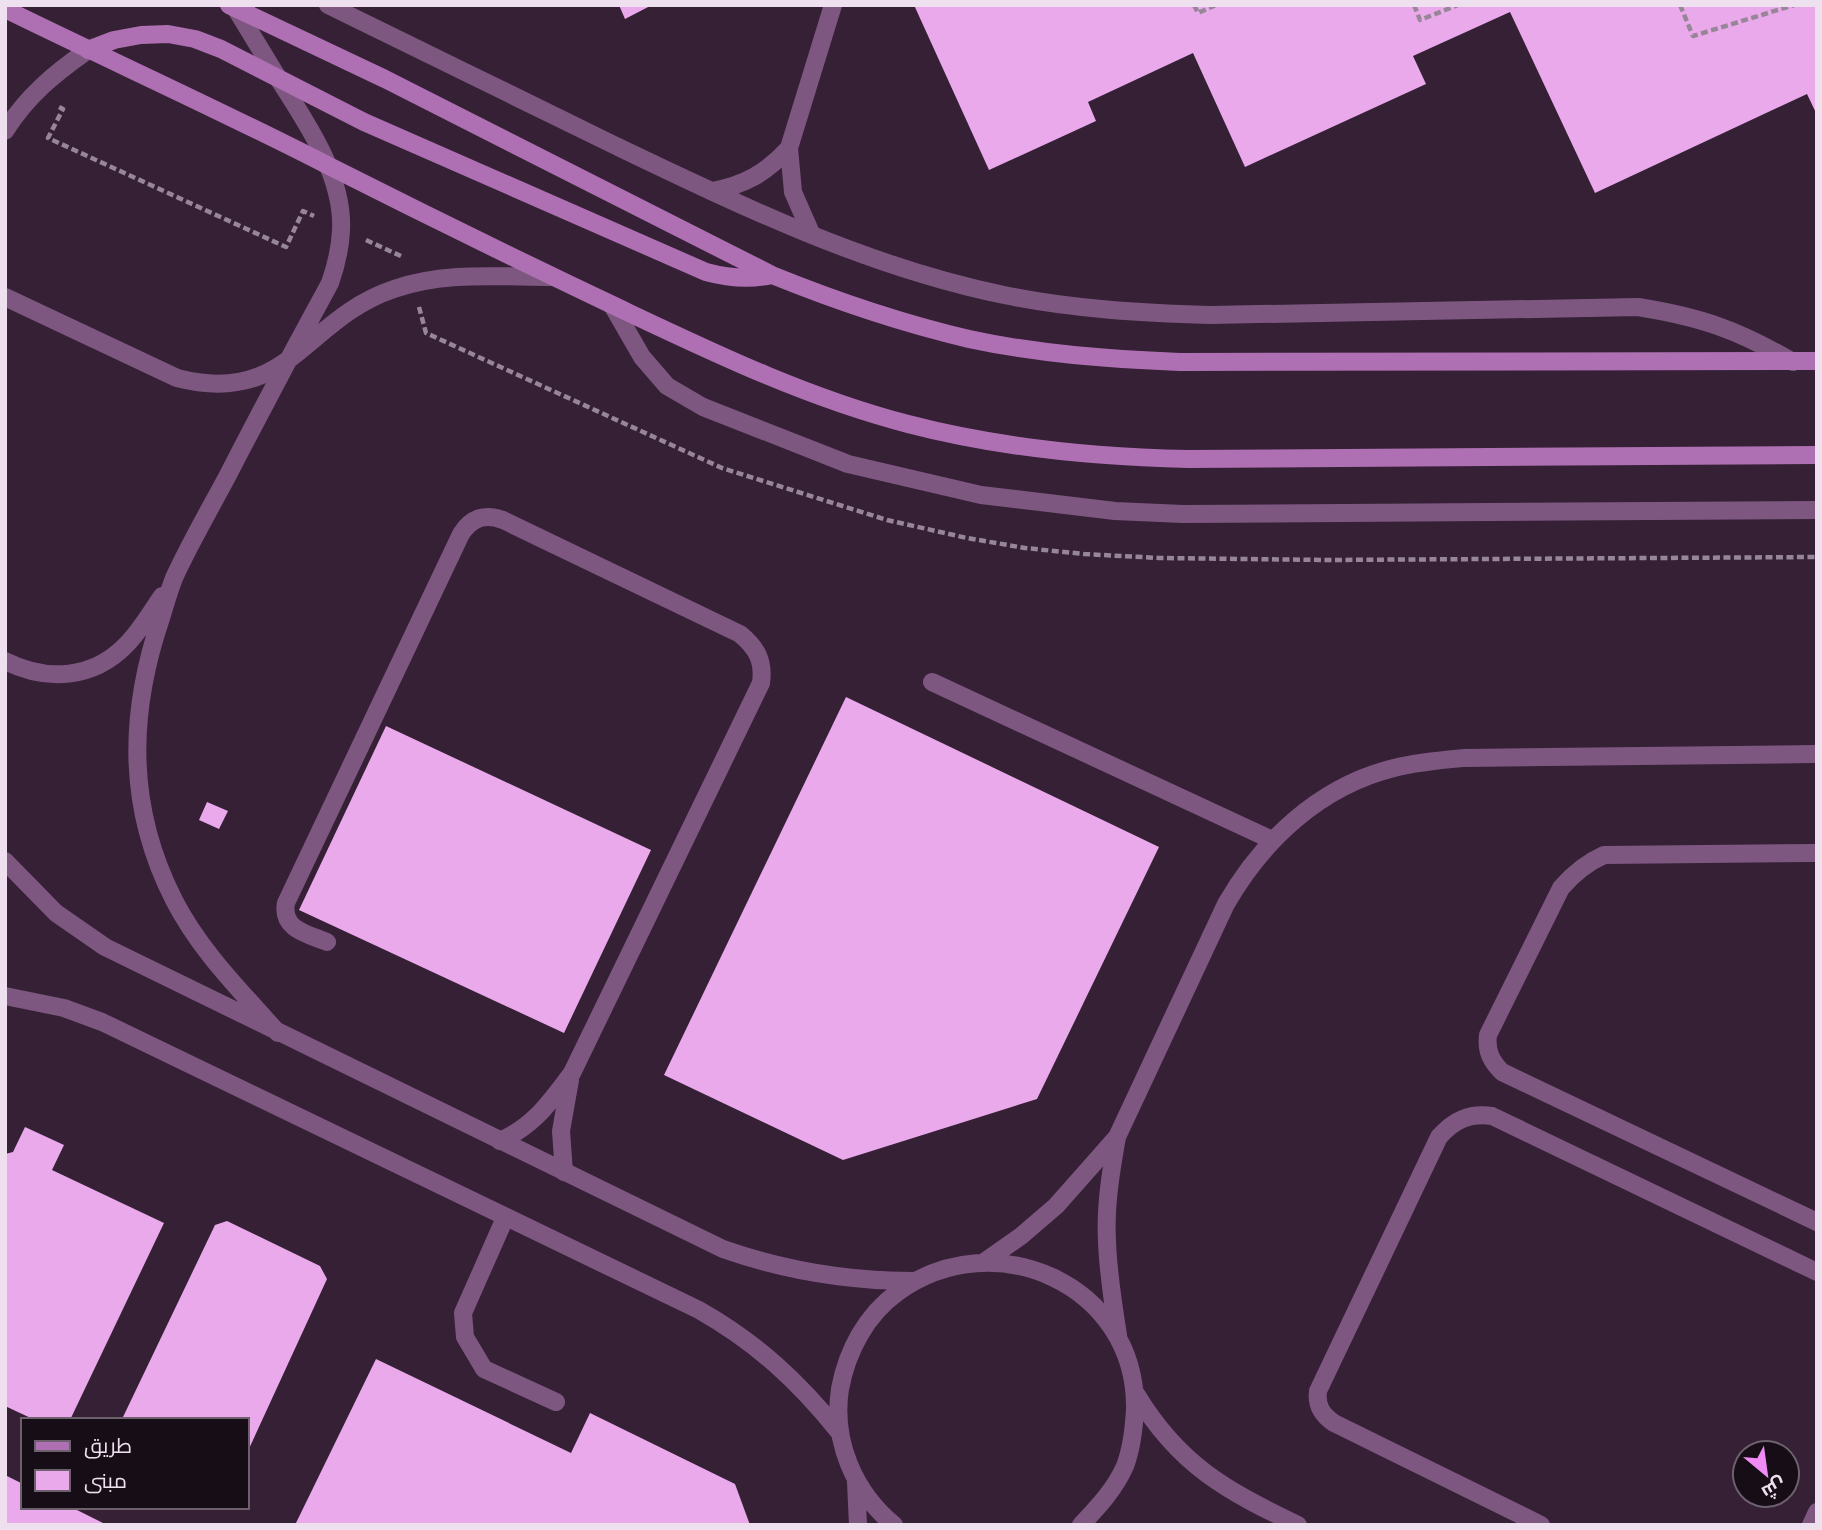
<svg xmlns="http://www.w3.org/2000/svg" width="1822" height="1530" font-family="'Source Sans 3',Cairo,sans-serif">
<rect width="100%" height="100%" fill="#352036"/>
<path fill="#e9a9eb" d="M 619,5 L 652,5 L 625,19 Z
M 914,5 L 1817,5 L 1817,115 L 1807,94 L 1595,193 L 1510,12 L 1413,56 L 1426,84 L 1245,167 L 1193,53 L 1088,102 L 1096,121 L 989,170 Z
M 846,697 L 1159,847 L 1037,1099 L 843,1160 L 664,1075 Z
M 386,726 L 651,850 L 564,1033 L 299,910 Z
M 207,802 L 228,811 L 219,829 L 199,820 Z
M 25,1127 L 64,1145 L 52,1170 L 164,1223 L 70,1420 L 35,1420 L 5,1406 L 5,1154 L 13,1152 Z
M 227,1221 L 320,1266 L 327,1279 L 247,1453 L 247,1420 L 123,1420 L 123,1417 L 215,1225 Z
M 376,1359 L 571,1453 L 590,1413 L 735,1484 L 750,1525 L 295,1525 Z
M 5,1475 L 23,1484 L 23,1507 L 71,1507 L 107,1525 L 5,1525 Z"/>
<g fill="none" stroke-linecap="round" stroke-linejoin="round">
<path stroke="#978697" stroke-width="4.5" stroke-dasharray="7 3.5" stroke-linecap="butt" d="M 1194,5 L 1198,13 L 1216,5
M 1414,5 L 1420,20 L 1458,5
M 1680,5 L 1693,36 L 1794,5
M 59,107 L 63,109 L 48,138 L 286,247 L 303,211 L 314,216
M 366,240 L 403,257
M 419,307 L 426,333 L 722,468 L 887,520 L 967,538 L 1025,548 L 1084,554 L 1159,558 L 1325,560 L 1817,557"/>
<path stroke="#7e5780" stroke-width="18" d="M 612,305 L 642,357 L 667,386 L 703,407 L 848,464 L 981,495 L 1115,511 L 1183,514 L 1817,510
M 932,682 L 1272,840
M 1817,853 L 1604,855 C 1586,863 1574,873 1561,888 L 1488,1035 C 1486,1051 1491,1061 1502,1072 L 1817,1222
M 327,942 C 307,934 281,929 286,903 L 461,534 C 471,518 485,513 503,520 L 740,634 C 757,648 764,661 761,683 L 572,1073 C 549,1103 535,1125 500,1141
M 564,1172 L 561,1131 L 570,1080
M 505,1218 L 463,1313 L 465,1337 L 484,1369 L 556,1402
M 1541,1525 L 1334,1423 C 1322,1415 1316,1406 1318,1391 L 1439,1137 C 1454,1120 1469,1113 1492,1116 L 1817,1272
M 1811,1525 L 1817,1512"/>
<path stroke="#7e5780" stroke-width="18" d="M 328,5 C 423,52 519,98 614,145 C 739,205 867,267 1004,295 C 1072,309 1141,313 1210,315 L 1638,307 C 1701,317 1738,330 1793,362
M 236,9 C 250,32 264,55 278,78 C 306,122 344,176 341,231 C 340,249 336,266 330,283 C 295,347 261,411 228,475 C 210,509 190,543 174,578 C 169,591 165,605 161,618 C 128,715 127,808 174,900 C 200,951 241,991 278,1033
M 5,131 C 27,96 55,73 88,50
M 712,191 C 745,185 766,173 789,148
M 811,233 L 793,192 L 789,148 L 833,5
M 5,297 L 177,378 C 289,407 304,319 394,289 C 445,271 500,277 553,277
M 5,661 C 47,682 93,679 126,645 C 140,631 151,612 162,596
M 5,861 L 56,913 L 105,947 L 723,1249 C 786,1271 847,1281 914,1281
M 5,996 L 64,1008 L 102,1022 L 699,1310 C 757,1343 798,1381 840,1433
M 1117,1137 C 1111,1171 1105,1206 1107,1241 C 1108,1273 1113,1304 1118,1335
M 984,1262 L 1021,1236 L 1056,1206 L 1117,1137 L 1226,904 C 1262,841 1320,786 1394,768 C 1417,762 1441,760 1464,758 L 1817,754
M 1136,1394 C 1179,1465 1225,1490 1298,1525
M 856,1482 L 858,1525
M 894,1525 C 854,1492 832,1441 840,1389 C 847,1351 866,1315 898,1292 C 995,1222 1137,1285 1135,1409 C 1134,1428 1132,1448 1125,1466 C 1115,1489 1098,1507 1081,1525"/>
<path stroke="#ae70b2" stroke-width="18" d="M 229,5 L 385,79 L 772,275 C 836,301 901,323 969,339 C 1038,354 1109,359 1180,362 L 1817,361
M 5,9 C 113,62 222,111 329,166 C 426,215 524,263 623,310 C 716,354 808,398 908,424 C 1000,448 1093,457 1188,459 L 1817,455
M 88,50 L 114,40 L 141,35 L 168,34 L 195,39 L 221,49 L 364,122 L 706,272 C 728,278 749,280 772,275"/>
</g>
<rect width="1822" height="1530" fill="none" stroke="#eee0ee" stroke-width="14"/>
<rect x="21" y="1418" width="228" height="91" fill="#170d17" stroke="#6d616d" stroke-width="2"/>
<rect x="35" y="1441" width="35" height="10" fill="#ae70b2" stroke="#6d616d" stroke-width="2"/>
<text x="84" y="1453" font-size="21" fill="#eee0ee">طريق</text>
<rect x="35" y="1470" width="35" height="21" fill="#e9a9eb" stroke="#6d616d" stroke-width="2"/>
<text x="84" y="1488" font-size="21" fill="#eee0ee">مبنى</text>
<g transform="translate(1766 1474) rotate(151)"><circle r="33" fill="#170d17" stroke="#6d616d" stroke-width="2"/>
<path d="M0-5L12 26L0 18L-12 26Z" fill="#f08bf6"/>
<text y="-10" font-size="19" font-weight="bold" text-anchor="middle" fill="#eee0ee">ش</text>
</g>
</svg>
